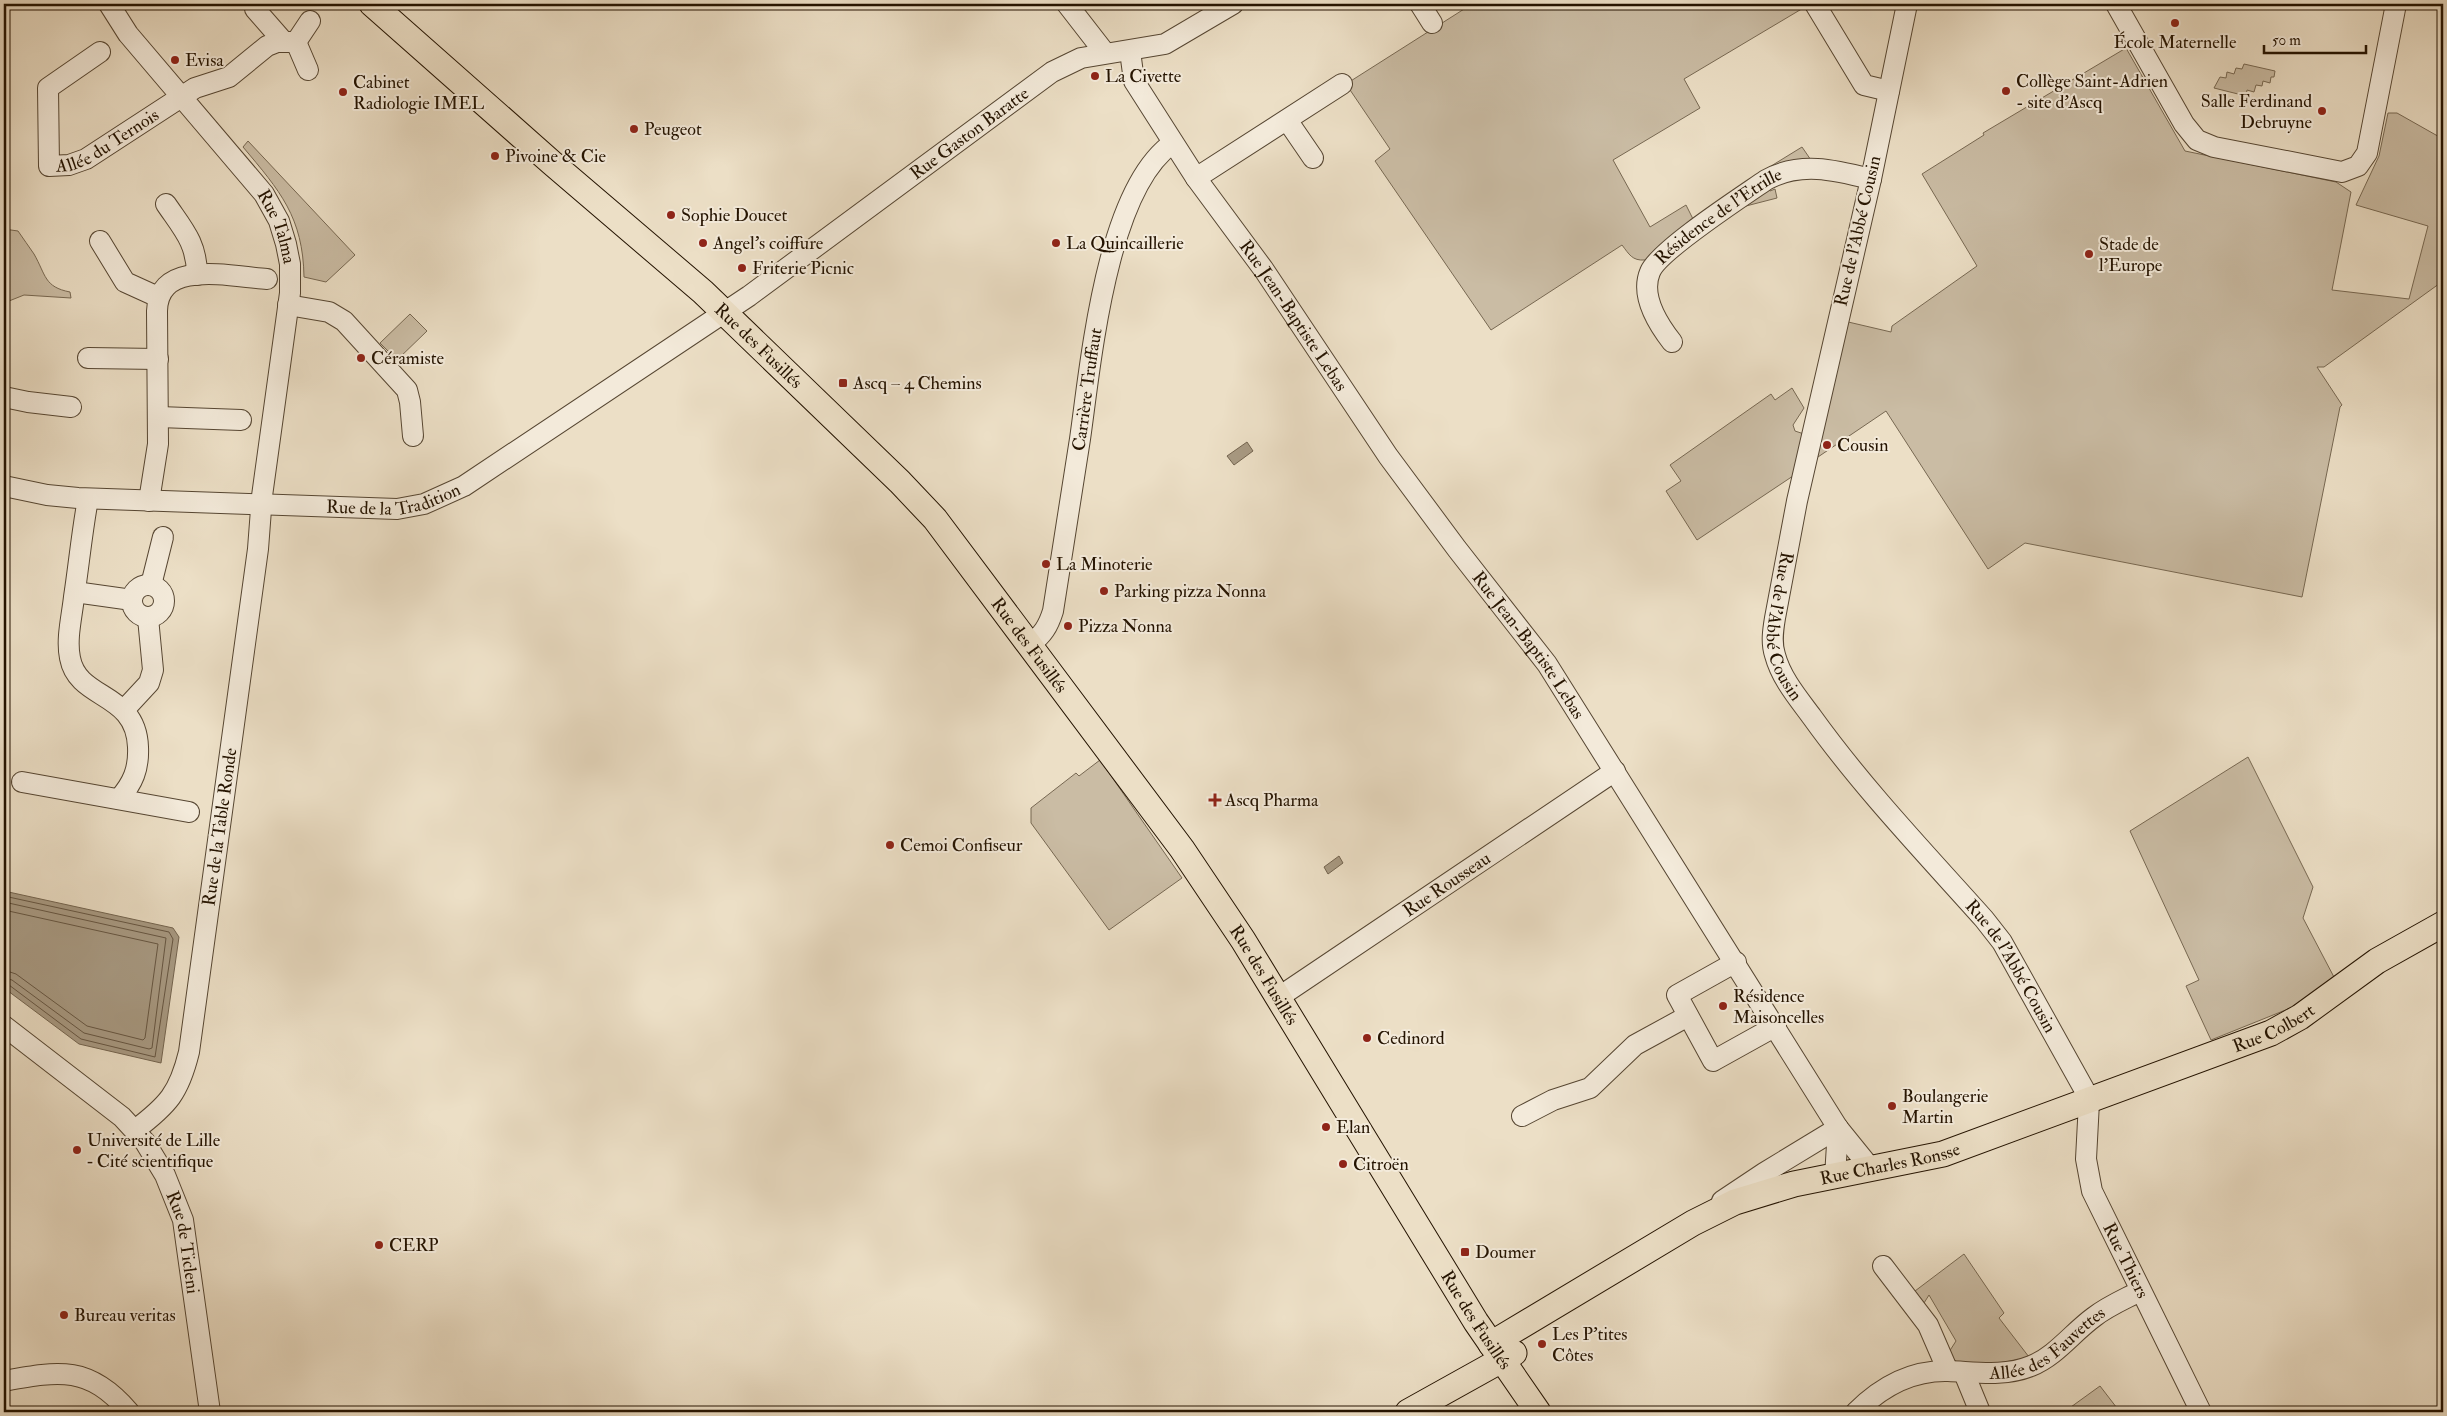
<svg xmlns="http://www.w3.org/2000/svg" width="2447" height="1416" font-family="'IM FELL Double Pica',serif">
<rect width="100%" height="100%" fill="#ecdfc6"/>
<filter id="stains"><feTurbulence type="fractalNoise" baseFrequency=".004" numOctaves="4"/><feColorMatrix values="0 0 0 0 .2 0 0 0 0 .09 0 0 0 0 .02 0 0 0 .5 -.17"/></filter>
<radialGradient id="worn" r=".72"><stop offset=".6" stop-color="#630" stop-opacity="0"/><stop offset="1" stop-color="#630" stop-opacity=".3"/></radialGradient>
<path fill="#cabca4" stroke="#776852" d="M 1472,4 L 1810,4 L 1684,79 L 1700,108 L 1613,160 L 1650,227 L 1686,205 L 1696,225 L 1645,260 C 1632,261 1629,254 1622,245 L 1491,330 L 1375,161 L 1390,149 L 1346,84 Z
M 2126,48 L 2185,151 L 2336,182 L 2351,192 L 2332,290 L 2409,299 L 2428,226 L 2356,205 L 2379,156 L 2388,113 L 2397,113 L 2443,139 L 2443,281 L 2324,367 L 2317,367 L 2342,405 L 2340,407 L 2302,597 L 2025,543 L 1988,569 L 1886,411 L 1815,459 L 1844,321 L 1891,332 L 1892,326 L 1977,266 L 1922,174 L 1984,135 L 1983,133 Z
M 2244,64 L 2275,71 L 2274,77 L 2271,77 L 2270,83 L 2263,81 L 2262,86 L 2256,85 L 2254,92 L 2247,90 L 2246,96 L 2214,88 L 2220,77 L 2226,78 L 2227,72 L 2234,74 L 2236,68 L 2242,69 Z
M 248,141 L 355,255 L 326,282 L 304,277 C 303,217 280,191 243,147 Z
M 1802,147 L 1813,163 L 1763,171 Z
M 1768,188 L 1770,191 L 1775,189 L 1777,198 L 1746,206 Z
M 4,229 L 18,231 C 23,239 29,246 34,254 C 46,275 44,287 70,292 L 71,298 L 24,295 L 9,301 L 4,300 Z
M 410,314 L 427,331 L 397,360 L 380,343 Z
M 1792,388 L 1804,408 L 1793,425 L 1795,431 L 1804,434 L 1796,474 L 1697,540 L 1666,491 L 1681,481 L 1670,465 L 1771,394 L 1775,400 Z
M 2248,757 L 2313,887 L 2303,918 L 2335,979 L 2298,1005 L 2211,1040 L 2186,986 L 2199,980 L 2130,831 Z
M 1100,760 L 1182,878 L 1109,930 L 1031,823 L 1031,808 L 1076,773 L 1079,776 Z
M 1964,1254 L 2004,1313 L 1999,1318 L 2029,1357 C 2011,1362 1979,1367 1960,1363 C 1955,1362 1952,1357 1949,1352 L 1956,1341 L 1929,1295 L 1924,1303 L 1915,1291 Z
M 2100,1386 L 2120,1412 L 2064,1412 Z"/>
<path fill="#a89a83" stroke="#73644f" d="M 1247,442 L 1253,451 L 1234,465 L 1227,456 Z
M 1339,856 L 1343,863 L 1328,874 L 1324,867 Z
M 4,891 L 173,928 L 179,937 L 161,1063 L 79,1044 L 4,988 Z"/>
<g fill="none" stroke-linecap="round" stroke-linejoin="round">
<path stroke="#665642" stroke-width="1" d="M 4,896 L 169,932 L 173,939 L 155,1057 L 81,1039 L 9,985 L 4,984
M 4,902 L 166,938 L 152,1048 L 149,1049 L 84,1033 L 12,980 L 4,978
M 4,910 L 158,944 L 145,1038 L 143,1040 L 87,1026 L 16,974 L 4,970"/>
<g stroke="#564632" stroke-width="22">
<g id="minor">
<path id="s1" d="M 109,4 L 128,34 L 264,194 L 279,221 L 286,244 L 290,264 L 290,293 L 262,496 L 258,549 L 189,1052 C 179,1093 168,1105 135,1130"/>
<path d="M 1067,4 L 1105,53"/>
<path d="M 1420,4 L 1432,23"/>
<path d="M 1815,4 L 1864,85 L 1889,91"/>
<path id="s2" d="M 1907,4 L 1871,179 L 1797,501 L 1775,618 C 1773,630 1771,643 1775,655 C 1781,678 1798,698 1812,717 C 1863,788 1925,853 1984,919 L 2002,942 L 2084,1089 L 2089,1102 L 2086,1159 L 2092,1191 L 2201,1412"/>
<path d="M 2116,4 L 2184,124 L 2197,140 L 2214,147 L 2342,172 L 2358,166 L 2367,153 L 2396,4"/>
<path d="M 255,9 L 283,41"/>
<path d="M 296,42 L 308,70"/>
<path id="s3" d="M 1130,51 L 1134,81 L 1196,178 L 1264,270 L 1388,456 L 1457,549 L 1547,664 L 1838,1128 L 1872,1170"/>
<path id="s4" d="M 100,52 L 48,88 L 49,166 L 69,165 L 86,159 L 195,88 L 229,77 L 267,46 L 277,42 L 296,42 L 310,21"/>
<path d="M 1287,120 L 1313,158"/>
<path d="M 1196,178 L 1342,84"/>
<path d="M 166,204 C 183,229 197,243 197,275"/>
<path d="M 100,241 L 125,282 L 158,297"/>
<path d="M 288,305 L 329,312 L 344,321 L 407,390 L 410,402 L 413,436"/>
<path id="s5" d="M 1672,342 C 1658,324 1640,296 1650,272 C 1658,251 1743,196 1766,180 C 1800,161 1835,170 1871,179"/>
<path d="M 88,358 L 158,359"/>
<path d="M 4,397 L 28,402 L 71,407"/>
<path d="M 159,417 L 241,420"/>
<path id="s6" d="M 4,486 L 47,495 L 78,498 L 397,509 L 424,504 L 464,486 L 749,296 L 1052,72 L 1081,58 L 1165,44 L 1233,4"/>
<path d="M 88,499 C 82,531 79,564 74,597 C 72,616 66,639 70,658 C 78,701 136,691 138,747 C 139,769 133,783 119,799"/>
<path d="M 149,501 L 158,444 L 157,311 C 158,258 232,277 267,279"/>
<circle cx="148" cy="601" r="16"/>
<path d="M 151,585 L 163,537"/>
<path d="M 75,592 L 132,600"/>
<path id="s7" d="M 1030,645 C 1043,634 1048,627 1053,611 C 1062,554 1071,496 1080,439 C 1091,362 1106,189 1173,143"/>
<path d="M 124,710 L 149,683 L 153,670 L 148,618"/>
<path d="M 22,782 L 189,812"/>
<path d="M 1736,962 L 1677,995 L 1713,1061 L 1776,1026"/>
<path id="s8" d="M 1279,997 L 1615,771"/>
<path id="s9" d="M 4,1026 L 122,1117 L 145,1142 L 165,1175 L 183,1220 L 210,1412"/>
<path d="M 1522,1116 L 1553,1100 L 1590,1088 L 1635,1045 L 1688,1016"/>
<path d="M 1835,1177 L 1838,1128"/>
<path d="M 1722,1201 L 1764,1173 L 1838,1128"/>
<path d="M 1883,1266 L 1928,1325 L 1948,1371"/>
<path d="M 1964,1373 L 1980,1412"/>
<path d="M 4,1381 C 59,1371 89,1365 129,1412"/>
<path id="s10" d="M 1856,1412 C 1881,1387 1911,1370 1948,1371 C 1976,1372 2004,1377 2031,1366 C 2056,1356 2072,1333 2094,1317 C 2108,1306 2125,1299 2140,1291"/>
</g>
</g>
<g stroke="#241300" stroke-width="27">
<g id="major">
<path id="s11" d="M 372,4 L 552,163 L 703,292 L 900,482 L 935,519 L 1182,849 L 1243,940 L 1476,1322 L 1538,1412"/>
<path id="s12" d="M 1491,1344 L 1693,1223 L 1735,1202 L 1794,1184 L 1943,1154 L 2271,1033 L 2300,1017 L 2377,961 L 2443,924"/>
<path d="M 1408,1412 L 1514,1353"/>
</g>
</g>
<use href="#minor" stroke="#f3eada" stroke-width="20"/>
<use href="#major" stroke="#ecdfc6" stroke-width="25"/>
</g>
<g fill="#8f2418" stroke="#f3eada" stroke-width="2">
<circle cx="2175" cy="23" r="5"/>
<circle cx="175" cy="60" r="5"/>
<circle cx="1095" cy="76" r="5"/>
<circle cx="2006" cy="91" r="5"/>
<circle cx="343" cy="92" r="5"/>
<circle cx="2322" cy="111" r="5"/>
<circle cx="634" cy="129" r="5"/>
<circle cx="495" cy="156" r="5"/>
<circle cx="671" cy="215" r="5"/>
<circle cx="703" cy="243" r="5"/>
<circle cx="1056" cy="243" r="5"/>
<circle cx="2089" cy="254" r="5"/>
<circle cx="742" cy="268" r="5"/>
<circle cx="361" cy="358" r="5"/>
<rect x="838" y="378" width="10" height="10" rx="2.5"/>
<circle cx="1827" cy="445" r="5"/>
<circle cx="1046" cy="564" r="5"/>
<circle cx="1104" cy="591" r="5"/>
<circle cx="1068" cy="626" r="5"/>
<path d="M1212.5 792.5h5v5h5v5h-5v5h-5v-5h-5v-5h5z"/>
<circle cx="890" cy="845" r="5"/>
<circle cx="1723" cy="1006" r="5"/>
<circle cx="1367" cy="1038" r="5"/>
<circle cx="1892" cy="1106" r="5"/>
<circle cx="1326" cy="1127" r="5"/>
<circle cx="77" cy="1150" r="5"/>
<circle cx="1343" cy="1164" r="5"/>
<circle cx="379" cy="1245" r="5"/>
<rect x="1460" y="1247" width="10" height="10" rx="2.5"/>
<circle cx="64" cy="1315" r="5"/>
<circle cx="1542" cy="1344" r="5"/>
</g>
<g text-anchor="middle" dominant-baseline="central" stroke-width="4" stroke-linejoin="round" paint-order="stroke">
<g font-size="18" fill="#241300" stroke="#f3eada" text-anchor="start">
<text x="2175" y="42" text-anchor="middle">École Maternelle</text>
<text x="185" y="60">Evisa</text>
<text x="1105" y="76">La Civette</text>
<text x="2016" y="81">Collège Saint-Adrien<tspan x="2016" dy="21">- site d'Ascq</tspan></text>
<text x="353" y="82">Cabinet<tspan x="353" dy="21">Radiologie IMEL</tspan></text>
<text x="2312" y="101" text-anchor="end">Salle Ferdinand<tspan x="2312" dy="21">Debruyne</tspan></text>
<text x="644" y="129">Peugeot</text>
<text x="505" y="156">Pivoine &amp; Cie</text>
<text x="681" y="215">Sophie Doucet</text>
<text x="713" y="243">Angel's coiffure</text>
<text x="1066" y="243">La Quincaillerie</text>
<text x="2099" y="244">Stade de<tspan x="2099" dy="21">l'Europe</tspan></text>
<text x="752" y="268">Friterie Picnic</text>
<text x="371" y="358">Céramiste</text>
<text x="853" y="383">Ascq – 4 Chemins</text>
<text x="1837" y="445">Cousin</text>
<text x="1056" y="564">La Minoterie</text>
<text x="1114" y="591">Parking pizza Nonna</text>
<text x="1078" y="626">Pizza Nonna</text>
<text x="1225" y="800">Ascq Pharma</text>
<text x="900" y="845">Cemoi Confiseur</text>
<text x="1733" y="996">Résidence<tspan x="1733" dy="21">Maisoncelles</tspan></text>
<text x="1377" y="1038">Cedinord</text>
<text x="1902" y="1096">Boulangerie<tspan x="1902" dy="21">Martin</tspan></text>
<text x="1336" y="1127">Elan</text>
<text x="87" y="1140">Université de Lille<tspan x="87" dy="21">‐ Cité scientifique</tspan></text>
<text x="1353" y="1164">Citroën</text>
<text x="389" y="1245">CERP</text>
<text x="1475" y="1252">Doumer</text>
<text x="74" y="1315">Bureau veritas</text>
<text x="1552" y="1334">Les P'tites<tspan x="1552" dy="21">Côtes</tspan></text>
</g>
<g font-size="18" fill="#241300" stroke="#f3eada">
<text stroke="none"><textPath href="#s6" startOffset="1082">Rue Gaston Baratte</textPath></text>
<text stroke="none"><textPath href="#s4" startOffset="206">Allée du Ternois</textPath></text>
<text stroke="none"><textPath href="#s5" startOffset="166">Résidence de l'Etrille</textPath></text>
<text stroke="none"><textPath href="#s1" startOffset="281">Rue Talma</textPath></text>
<text transform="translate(1858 231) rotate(-77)">Rue de l'Abbé Cousin</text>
<text stroke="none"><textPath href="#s3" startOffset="314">Rue Jean-Baptiste Lebas</textPath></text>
<text stroke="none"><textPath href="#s11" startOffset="516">Rue des Fusillés</textPath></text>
<text stroke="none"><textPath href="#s7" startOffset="266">Carrière Truffaut</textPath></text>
<text stroke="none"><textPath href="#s6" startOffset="392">Rue de la Tradition</textPath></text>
<text stroke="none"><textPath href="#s2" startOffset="638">Rue de l'Abbé Cousin</textPath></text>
<text stroke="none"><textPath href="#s11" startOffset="921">Rue des Fusillés</textPath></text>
<text stroke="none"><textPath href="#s3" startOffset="719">Rue Jean-Baptiste Lebas</textPath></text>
<text transform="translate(220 827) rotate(-82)">Rue de la Table Ronde</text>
<text stroke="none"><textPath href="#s8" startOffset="202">Rue Rousseau</textPath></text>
<text stroke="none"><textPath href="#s2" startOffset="1058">Rue de l'Abbé Cousin</textPath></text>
<text stroke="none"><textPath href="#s11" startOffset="1326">Rue des Fusillés</textPath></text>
<text stroke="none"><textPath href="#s12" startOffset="850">Rue Colbert</textPath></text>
<text stroke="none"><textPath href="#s12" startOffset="442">Rue Charles Ronsse</textPath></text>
<text stroke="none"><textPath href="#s9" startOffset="292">Rue de Ticleni</textPath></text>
<text stroke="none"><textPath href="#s2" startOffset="1382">Rue Thiers</textPath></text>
<text stroke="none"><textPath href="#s11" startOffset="1731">Rue des Fusillés</textPath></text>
<text stroke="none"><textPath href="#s10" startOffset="212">Allée des Fauvettes</textPath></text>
</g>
</g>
<rect width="2447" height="1416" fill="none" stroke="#ecdfc6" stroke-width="20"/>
<rect x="5" y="5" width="2437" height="1406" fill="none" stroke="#241300" stroke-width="2.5"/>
<rect x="10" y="10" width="2427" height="1396" fill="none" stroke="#241300"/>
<path d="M2264 45v8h102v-8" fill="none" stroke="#241300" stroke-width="2.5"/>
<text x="2272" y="45" font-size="15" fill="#241300" stroke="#f3eada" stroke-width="4" paint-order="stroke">50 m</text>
<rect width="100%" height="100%" filter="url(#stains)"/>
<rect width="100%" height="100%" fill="url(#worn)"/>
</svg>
